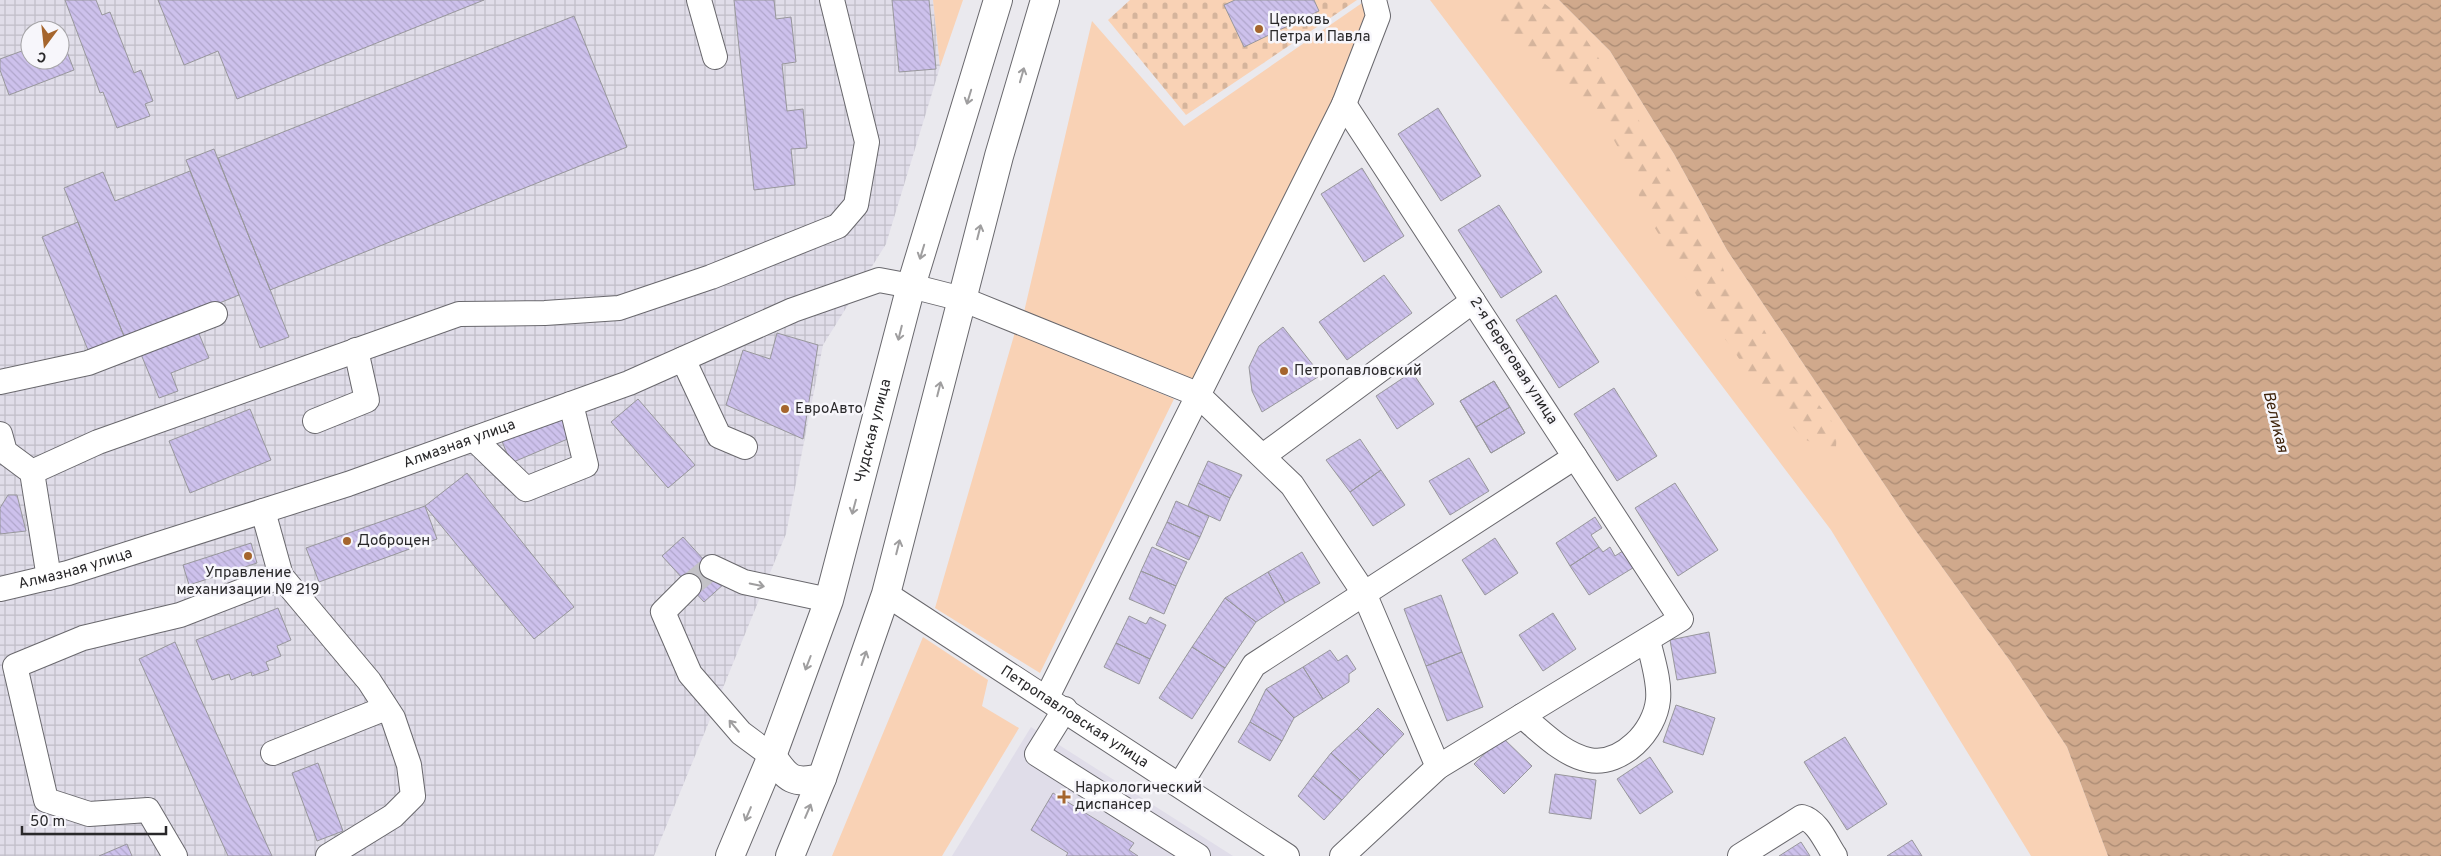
<svg xmlns="http://www.w3.org/2000/svg" width="2441" height="856" font-family="Overpass,sans-serif">
<defs>
<pattern id="industrial-grid" width="8" height="8" patternUnits="userSpaceOnUse" patternTransform="scale(1.25)"><rect width="8" height="8" fill="#e0dde9"/><path d="M0 4h8M4 0v8" fill="none" stroke="#c0bec8"/></pattern>
<pattern id="forest-firs" width="22" height="20" patternUnits="userSpaceOnUse" patternTransform="scale(1.25)"><rect width="22" height="20" fill="#f9d2b5"/><path d="M5 1l3.5 6h-7zM16 11l3.5 6h-7z" fill="#d5b49c"/></pattern>
<pattern id="cemetery-stones" width="16" height="16" patternUnits="userSpaceOnUse" patternTransform="scale(1.25)"><rect width="16" height="16" fill="#f9d2b5"/><path d="M2 7V4a2 2 0 0 1 4 0v3zM10 15v-3a2 2 0 0 1 4 0v3z" fill="#d5b49c"/></pattern>
<pattern id="water-waves" width="16" height="10" patternUnits="userSpaceOnUse" patternTransform="scale(1.25)"><rect width="16" height="10" fill="#d0a98c"/><path d="M0 5q4-4 8 0t8 0" fill="none" stroke="#a98a73"/></pattern>
<pattern id="building-back-hatch" width="6" height="6" patternUnits="userSpaceOnUse" patternTransform="scale(1.25)"><rect width="6" height="6" fill="#cdc1ec"/><path d="M-1 5l2 2M0 0l6 6M5-1l2 2" fill="none" stroke="#b0a6cb"/></pattern>
</defs>
<rect width="100%" height="100%" fill="#eae9ee"/>
<path fill="#e0dde9" d="M 1031,727 L 1233,856 L 952,856 Z"/>
<path fill="url(#industrial-grid)" fill-rule="evenodd" d="M 0,0 L 933,0 L 940,67 L 886,244 L 823,345 L 786,534 L 654,856 L 0,856 ZM 30,30 L 60,30 L 60,60 L 30,60 Z"/>
<path fill="#f9d2b5" d="M 933,0 L 963,0 L 940,67 Z
M 1430,0 L 1559,0 L 1610,51 L 1674,154 L 1727,250 L 1913,527 L 2010,661 L 2067,747 L 2108,856 L 2031,856 L 1831,530 Z
M 1362,3 L 1373,26 L 1198,383 L 1024,312 L 1092,21 L 1184,126 Z
M 1015,332 L 1174,399 L 1040,673 L 935,608 Z
M 923,637 L 988,680 L 982,706 L 1019,728 L 942,856 L 832,856 Z"/>
<path fill="url(#forest-firs)" d="M 1506,0 L 1540,0 L 1581,32 L 1600,60 L 1622,85 L 1644,131 L 1691,202 L 1721,262 L 1727,280 L 1736,294 L 1758,319 L 1775,349 L 1837,428 L 1836,447 L 1819,446 L 1804,439 L 1758,389 L 1731,346 L 1710,322 L 1697,296 L 1653,225 L 1644,209 L 1626,162 L 1610,133 L 1589,107 L 1514,44 L 1504,31 L 1499,15 Z"/>
<path fill="url(#cemetery-stones)" d="M 1130,0 L 1357,0 L 1186,115 L 1108,20 Z"/>
<path fill="url(#water-waves)" d="M 1559,0 L 2441,0 L 2441,856 L 2108,856 L 2067,747 L 2010,661 L 1913,527 L 1727,250 L 1674,154 L 1610,51 Z"/>
<path fill="url(#building-back-hatch)" stroke="#98979c" d="M 65,0 L 96,0 L 102,15 L 110,12 L 134,73 L 141,70 L 153,101 L 145,104 L 150,116 L 117,128 L 103,92 L 100,93 Z
M 158,0 L 484,0 L 237,99 L 218,51 L 184,65 Z
M 734,0 L 774,0 L 776,19 L 791,17 L 796,62 L 782,64 L 787,111 L 803,109 L 807,148 L 791,149 L 795,185 L 754,190 Z
M 892,0 L 929,0 L 936,69 L 899,72 Z
M 1235,0 L 1314,0 L 1319,11 L 1244,47 L 1224,5 Z
M 574,16 L 627,147 L 270,290 L 218,158 Z
M 61,36 L 74,70 L 9,95 L 0,70 L 0,59 L 30,48 L 30,60 L 60,60 Z
M 1438,108 L 1481,176 L 1441,201 L 1398,134 Z
M 214,149 L 289,337 L 260,348 L 186,160 Z
M 1362,168 L 1404,236 L 1364,262 L 1321,194 Z
M 190,171 L 239,295 L 126,341 L 64,188 L 103,172 L 115,201 Z
M 1499,205 L 1542,272 L 1501,298 L 1458,230 Z
M 78,222 L 126,341 L 90,355 L 42,237 Z
M 1384,275 L 1412,313 L 1347,360 L 1319,322 Z
M 1556,295 L 1599,362 L 1559,388 L 1516,320 Z
M 195,324 L 209,358 L 171,373 L 178,391 L 159,398 L 138,347 Z
M 1283,327 L 1321,375 L 1262,412 L 1252,391 L 1249,367 L 1259,346 Z
M 777,333 L 818,345 L 803,439 L 726,405 L 743,350 L 770,359 Z
M 1412,372 L 1434,404 L 1397,429 L 1376,396 Z
M 1494,381 L 1525,433 L 1491,453 L 1460,401 Z
M 1494,381 L 1510,407 L 1476,427 L 1460,401 Z
M 1614,388 L 1657,456 L 1617,481 L 1574,414 Z
M 638,399 L 695,465 L 668,488 L 611,422 Z
M 1510,407 L 1525,433 L 1491,453 L 1476,427 Z
M 250,409 L 271,460 L 190,493 L 169,441 Z
M 561,415 L 570,438 L 511,463 L 501,439 Z
M 1360,439 L 1381,470 L 1350,492 L 1326,460 Z
M 1469,458 L 1489,491 L 1450,515 L 1429,481 Z
M 1208,461 L 1242,475 L 1230,498 L 1198,483 Z
M 1381,470 L 1405,505 L 1373,526 L 1350,492 Z
M 467,473 L 574,607 L 534,639 L 425,506 Z
M 1198,483 L 1230,498 L 1220,521 L 1188,506 Z
M 1675,483 L 1718,550 L 1678,576 L 1635,508 Z
M 8,495 L 17,495 L 26,531 L 0,534 L 0,508 Z
M 1176,501 L 1209,516 L 1200,537 L 1167,522 Z
M 425,506 L 437,539 L 319,582 L 306,548 Z
M 1595,517 L 1602,528 L 1591,535 L 1599,547 L 1570,566 L 1556,543 Z
M 1167,522 L 1200,537 L 1189,560 L 1156,545 Z
M 683,537 L 725,583 L 704,602 L 662,556 Z
M 1495,538 L 1518,573 L 1485,595 L 1462,560 Z
M 251,543 L 257,563 L 189,585 L 183,565 Z
M 1152,547 L 1187,562 L 1176,586 L 1141,571 Z
M 1599,547 L 1603,552 L 1610,547 L 1615,556 L 1626,549 L 1636,566 L 1589,595 L 1570,566 Z
M 1302,552 L 1320,583 L 1285,603 L 1268,572 Z
M 1141,571 L 1176,586 L 1164,614 L 1129,599 Z
M 1268,572 L 1285,603 L 1256,622 L 1225,598 Z
M 1441,595 L 1462,652 L 1426,666 L 1404,609 Z
M 1225,598 L 1256,622 L 1225,668 L 1192,647 Z
M 278,608 L 291,640 L 277,646 L 281,656 L 266,662 L 269,670 L 252,676 L 251,672 L 231,680 L 229,674 L 212,680 L 196,640 Z
M 1553,613 L 1576,649 L 1543,671 L 1519,635 Z
M 1129,616 L 1146,624 L 1150,617 L 1166,625 L 1150,659 L 1116,643 Z
M 1709,632 L 1716,673 L 1677,680 L 1670,640 Z
M 175,642 L 272,856 L 228,856 L 139,659 Z
M 1116,643 L 1150,659 L 1139,684 L 1104,667 Z
M 1192,647 L 1225,668 L 1192,719 L 1159,698 Z
M 1330,650 L 1338,661 L 1347,655 L 1356,669 L 1349,674 L 1349,682 L 1323,699 L 1303,667 Z
M 1462,652 L 1483,707 L 1447,721 L 1426,666 Z
M 1303,667 L 1323,699 L 1294,718 L 1266,689 Z
M 1266,689 L 1294,718 L 1282,741 L 1250,722 Z
M 1676,705 L 1715,718 L 1703,755 L 1663,742 Z
M 1378,708 L 1404,734 L 1384,755 L 1357,729 Z
M 1250,722 L 1282,741 L 1270,761 L 1238,742 Z
M 1357,729 L 1384,755 L 1360,780 L 1331,753 Z
M 1502,737 L 1532,766 L 1504,794 L 1474,764 Z
M 1845,737 L 1887,804 L 1847,830 L 1804,762 Z
M 1331,753 L 1360,780 L 1342,800 L 1313,776 Z
M 1650,757 L 1673,792 L 1640,814 L 1617,779 Z
M 318,763 L 343,831 L 317,841 L 292,773 Z
M 1555,774 L 1596,780 L 1591,819 L 1549,813 Z
M 1313,776 L 1342,800 L 1324,820 L 1298,796 Z
M 1053,793 L 1134,843 L 1129,850 L 1138,856 L 1066,856 L 1068,853 L 1031,830 Z
M 1912,840 L 1922,856 L 1887,856 Z
M 1801,842 L 1810,856 L 1779,856 Z
M 127,844 L 132,856 L 99,856 Z"/>
<g fill="none" stroke-linecap="round" stroke-linejoin="round">
<path stroke="#c3c2c7" stroke-width="24" stroke-dasharray="24 12" stroke-linecap="butt" d="M 689,586 L 712,567"/>
<g stroke="#69686d" stroke-width="26">
<g id="minor">
<path d="M 699,0 L 715,57"/>
<path d="M 683,359 L 719,436 L 745,447"/>
<path d="M 0,382 L 88,363 L 215,314"/>
<path d="M 315,421 L 367,400 L 356,350"/>
<path d="M 0,434 L 5,452 L 32,472 L 49,578"/>
<path d="M 474,439 L 526,489 L 586,465 L 571,404"/>
<path d="M 1263,456 L 1473,301"/>
<path d="M 32,472 L 98,442 L 459,314 L 545,313 L 619,308 L 711,277 L 838,226 L 856,205 L 867,142 L 832,0"/>
<path d="M 263,511 L 281,576 L 369,681 L 393,718 L 409,765 L 413,796 L 393,816 L 328,856"/>
<path d="M 712,567 L 744,582 L 829,600"/>
<path d="M 689,586 L 663,612 L 690,674 L 741,733 L 772,756"/>
<path id="s1" d="M 0,589 L 68,573 L 348,484 L 629,383 L 793,310 L 879,280 L 911,286 L 962,299 L 1197,394 L 1292,485 L 1364,593 L 1438,767"/>
<path id="s2" d="M 886,594 L 1287,856"/>
<path d="M 1047,697 L 1344,104 L 1378,16 L 1374,0"/>
<path d="M 1065,709 L 1037,754 L 1198,856"/>
<path d="M 1522,716 C 1542,732 1563,755 1589,760 C 1622,766 1655,731 1658,700 C 1660,681 1652,658 1648,640"/>
<path d="M 273,753 L 386,708"/>
<path d="M 1180,785 L 1254,665 L 1575,457"/>
<path d="M 175,856 L 148,810 L 89,814 L 46,800 L 15,666 L 83,638 L 180,615 L 281,576"/>
<path d="M 1342,856 L 1438,767 L 1681,619 L 1344,104"/>
<path d="M 1740,856 L 1802,817 C 1818,821 1826,843 1835,856"/>
</g>
</g>
<g stroke="#69686d" stroke-width="30">
<g id="highway">
<path d="M 772,756 C 788,780 793,784 822,778"/>
<path id="s3" d="M 730,856 L 772,756 L 829,600 L 911,286 L 998,0"/>
<path d="M 790,856 L 822,778 L 886,594 L 999,156 L 1045,0"/>
</g>
</g>
<use href="#minor" stroke="#fff" stroke-width="24"/>
<use href="#highway" stroke="#fff" stroke-width="28"/>
</g>
<defs><path id="oneway-shaft" d="M-6 0H5M1.5-3L5.5 0L1.5 3" fill="none" stroke-width="1.6" stroke-linecap="round" stroke-linejoin="round" transform="scale(1.25)"/></defs>
<g stroke="#9f9e9f">
<use href="#oneway-shaft" transform="translate(1022 75) rotate(-74)"/>
<use href="#oneway-shaft" transform="translate(969 97) rotate(107)"/>
<use href="#oneway-shaft" transform="translate(979 232) rotate(-76)"/>
<use href="#oneway-shaft" transform="translate(922 252) rotate(107)"/>
<use href="#oneway-shaft" transform="translate(900 333) rotate(104)"/>
<use href="#oneway-shaft" transform="translate(939 389) rotate(-76)"/>
<use href="#oneway-shaft" transform="translate(854 507) rotate(105)"/>
<use href="#oneway-shaft" transform="translate(898 547) rotate(-76)"/>
<use href="#oneway-shaft" transform="translate(757 585) rotate(12)"/>
<use href="#oneway-shaft" transform="translate(864 658) rotate(-71)"/>
<use href="#oneway-shaft" transform="translate(808 663) rotate(111)"/>
<use href="#oneway-shaft" transform="translate(734 726) rotate(-130)"/>
<use href="#oneway-shaft" transform="translate(808 811) rotate(-67)"/>
<use href="#oneway-shaft" transform="translate(748 814) rotate(113)"/>
</g>
<g fill="#a5652d" stroke="#f7f6fb" stroke-width="2">
<circle cx="1259" cy="29" r="5"/>
<circle cx="1284" cy="371" r="5"/>
<circle cx="785" cy="409" r="5"/>
<circle cx="347" cy="541" r="5"/>
<circle cx="248" cy="556" r="5"/>
<path d="M1061.5 789.5h5v5h5v5h-5v5h-5v-5h-5v-5h5z"/>
</g>
<g text-anchor="middle" dominant-baseline="central" stroke-width="5" stroke-linejoin="round" paint-order="stroke">
<g font-size="15" fill="#29282a" stroke="#f7f6fb" text-anchor="start">
<text x="1269" y="20">Церковь<tspan x="1269" dy="17">Петра и Павла</tspan></text>
<text x="1294" y="371">Петропавловский</text>
<text x="795" y="409">ЕвроАвто</text>
<text x="357" y="541">Доброцен</text>
<text x="248" y="573" text-anchor="middle">Управление<tspan x="248" dy="17">механизации № 219</tspan></text>
<text x="1075" y="788">Наркологический<tspan x="1075" dy="17">диспансер</tspan></text>
</g>
<g font-size="15" fill="#29282a" stroke="#f7f6fb">
<text transform="translate(1513 361) rotate(57)">2-я Береговая улица</text>
<text stroke="none"><textPath href="#s3" startOffset="449">Чудская улица</textPath></text>
<text stroke="none"><textPath href="#s1" startOffset="482">Алмазная улица</textPath></text>
<text stroke="none"><textPath href="#s1" startOffset="78">Алмазная улица</textPath></text>
<text stroke="none"><textPath href="#s2" startOffset="225">Петропавловская улица</textPath></text>
</g>
<g font-size="16" font-style="italic" fill="#3e230b" stroke="#f7f6fb">
<text transform="translate(2275 422) rotate(76)">Великая</text>
</g>
</g>
<g transform="translate(45 45) rotate(195)"><circle r="24" fill="#f7f6fb" stroke="#a5a4a7"/>
<path d="M0-4L9 19L0 12L-9 19Z" fill="#a5652d"/>
<text y="-8" font-size="14" font-weight="bold" text-anchor="middle" fill="#29282a">С</text>
</g>
<path d="M22 826v8h144v-8" fill="none" stroke="#29282a" stroke-width="2.5"/>
<text x="30" y="826" font-size="15" fill="#29282a" stroke="#f7f6fb" stroke-width="4" paint-order="stroke">50 m</text>
</svg>
